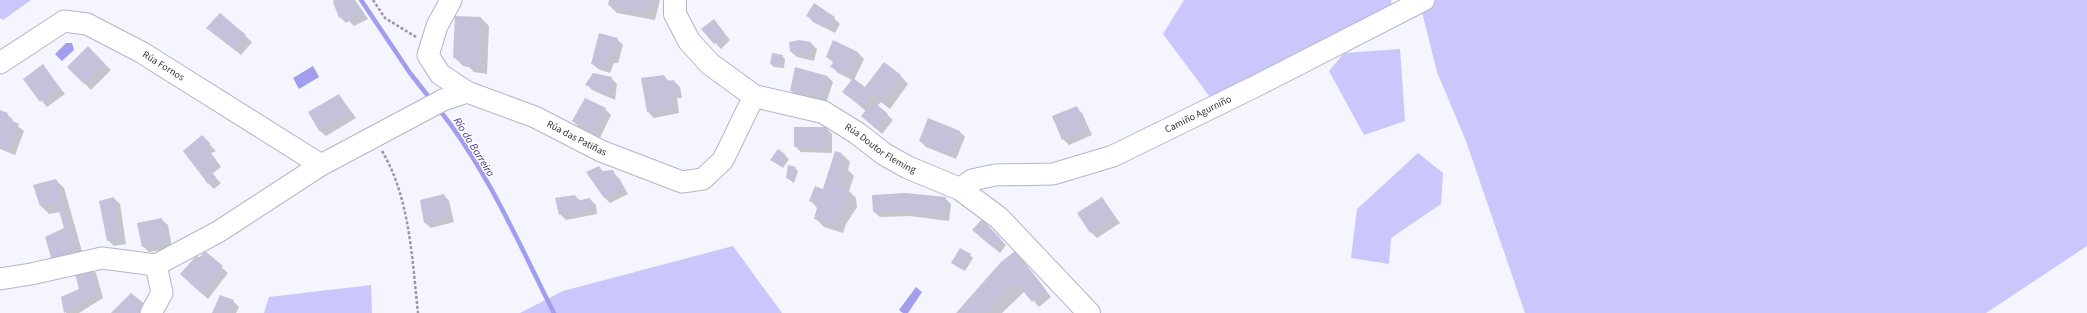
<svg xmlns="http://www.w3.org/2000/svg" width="2087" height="313" font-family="'Source Sans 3',sans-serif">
<rect width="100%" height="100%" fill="#f5f5ff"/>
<path fill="#c9c7fb" d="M 0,0 L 31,0 L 3,20 L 0,18 Z
M 1184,0 L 1391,0 L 1392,5 L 1210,97 L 1163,34 Z
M 1419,0 L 2087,0 L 2087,246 L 1986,313 L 1525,313 L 1466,141 L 1437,72 Z
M 1400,49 L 1405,121 L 1364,135 L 1329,71 L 1344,53 Z
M 1418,153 L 1443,173 L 1441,204 L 1391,238 L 1389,264 L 1351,258 L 1357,209 Z
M 733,246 L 782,313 L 520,313 L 563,291 Z
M 371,285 L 372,313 L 264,313 L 269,297 Z"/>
<path fill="#a39ded" d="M 66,43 L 72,43 L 74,50 L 62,61 L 55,54 Z
M 313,66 L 319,77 L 299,89 L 293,78 Z
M 916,287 L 922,292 L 908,313 L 903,313 L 899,310 Z"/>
<path fill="#0003" d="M 335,0 L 355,0 L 368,19 L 354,26 L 349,21 L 346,23 L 340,17 Z
M 610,0 L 660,0 L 655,20 L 617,13 L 609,5 Z
M 220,14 L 252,42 L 241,55 L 207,28 Z
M 808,16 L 834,18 L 840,24 L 835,33 L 813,22 Z
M 456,17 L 481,18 L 489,26 L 487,74 L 474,72 L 469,67 L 463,66 L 454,57 Z
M 714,20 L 730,40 L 721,49 L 702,29 Z
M 617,39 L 623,45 L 618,63 L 614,63 L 610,73 L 598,69 L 592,63 Z
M 799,41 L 811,43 L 817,49 L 814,61 L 797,57 L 790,51 Z
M 834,42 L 858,53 L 864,59 L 854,80 L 866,89 L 900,75 L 908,84 L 890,109 L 881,102 L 877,106 L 893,120 L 882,134 L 862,116 L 866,111 L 843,92 L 852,80 L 838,73 L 832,67 L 834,63 L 827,57 Z
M 88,48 L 111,70 L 91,90 L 68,67 Z
M 782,56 L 785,59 L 784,68 L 774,67 L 771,64 Z
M 43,66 L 65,94 L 47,107 L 24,80 Z
M 796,68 L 827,76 L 833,82 L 826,103 L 797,96 L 791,91 Z
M 664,76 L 670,82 L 674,81 L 680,87 L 682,98 L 677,98 L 679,113 L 654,118 L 648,112 Z
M 611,78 L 617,84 L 615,100 L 592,90 L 587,84 Z
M 339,95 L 356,118 L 326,136 L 320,131 L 309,112 Z
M 1076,107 L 1082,113 L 1092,135 L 1069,145 L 1063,139 Z
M 605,109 L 611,115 L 600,138 L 579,127 L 573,121 Z
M 0,111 L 7,114 L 13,120 L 12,122 L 24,131 L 15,155 L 0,149 Z
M 826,128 L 832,134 L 832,153 L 801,152 L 795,146 Z
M 959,131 L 965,137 L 956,159 L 926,147 L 920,141 Z
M 202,137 L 216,151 L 211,153 L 221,167 L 212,174 L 221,183 L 214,189 L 208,183 Z
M 778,150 L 789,159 L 783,168 L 771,160 Z
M 842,154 L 850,162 L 848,170 L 854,176 L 849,191 L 856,198 L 857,207 L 846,224 L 843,233 L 824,227 L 815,218 L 818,209 L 811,201 L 823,190 Z
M 599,167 L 604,172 L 612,172 L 619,178 L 628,194 L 610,203 L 604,197 Z
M 795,168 L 798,171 L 794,183 L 787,178 Z
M 56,180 L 64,188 L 85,262 L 53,261 L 66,229 L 60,212 L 49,214 L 40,205 Z
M 444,195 L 449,201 L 454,222 L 431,228 L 425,223 Z
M 575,196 L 581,201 L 590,199 L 596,205 L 597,214 L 566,220 L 560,214 Z
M 114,198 L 120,204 L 126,244 L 114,246 L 108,240 Z
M 945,198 L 951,204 L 949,221 L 910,216 L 880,217 L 874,212 Z
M 1102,198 L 1120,223 L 1097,238 L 1091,232 Z
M 162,220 L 168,225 L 172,248 L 149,252 L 143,246 Z
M 982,221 L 1006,245 L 1000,253 L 979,236 Z
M 205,253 L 228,273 L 208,299 L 187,280 Z
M 970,255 L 973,258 L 965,271 L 952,263 Z
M 1021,258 L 1051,297 L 1039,307 L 1025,291 L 1002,313 L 957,313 Z
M 90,267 L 96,273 L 103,298 L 79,313 L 66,313 L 62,297 L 81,289 Z
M 233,301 L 239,307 L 236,313 L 213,313 Z"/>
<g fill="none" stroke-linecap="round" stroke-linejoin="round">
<path stroke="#a39ded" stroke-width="4.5" d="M 361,0 L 410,73 L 432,101
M 438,108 C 487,169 519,244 554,313"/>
</g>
<path fill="#c3c2da" d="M 334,0 L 354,0 L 363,12 L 347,21 L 344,15 L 339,18 L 333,2 Z
M 609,0 L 649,0 L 646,12 L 608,5 Z
M 814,3 L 835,17 L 829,28 L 806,16 Z
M 220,13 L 246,35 L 235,50 L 206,28 Z
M 455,16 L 481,17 L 479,66 L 465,64 L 464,59 L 453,58 Z
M 714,19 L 725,34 L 714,44 L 701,29 Z
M 599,33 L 618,38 L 612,58 L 608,57 L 604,68 L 591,64 Z
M 799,40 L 811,42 L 808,56 L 790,51 L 789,42 Z
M 833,40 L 858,52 L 848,75 L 830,67 L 834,61 L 826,57 Z
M 88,46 L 105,64 L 84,84 L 67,67 Z
M 772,53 L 783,55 L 781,66 L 770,64 Z
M 884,62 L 901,75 L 881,101 L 872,94 L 862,107 L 842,92 L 853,78 L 865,87 Z
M 43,64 L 60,88 L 40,102 L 23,79 Z
M 795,67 L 827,76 L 821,97 L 790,91 Z
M 593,73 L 612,77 L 610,95 L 585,85 Z
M 664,75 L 666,81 L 674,80 L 677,92 L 671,93 L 674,108 L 647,112 L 641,78 Z
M 339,94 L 350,112 L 319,131 L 308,112 Z
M 585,98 L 606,108 L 594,133 L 572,121 Z
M 873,101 L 888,114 L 876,129 L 861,116 Z
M 1077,106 L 1087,129 L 1062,140 L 1052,116 Z
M 0,110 L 8,113 L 6,118 L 19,124 L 9,149 L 0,146 Z
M 928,118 L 960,131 L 950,154 L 919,141 Z
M 794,127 L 827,127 L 827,147 L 794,147 Z
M 202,135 L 211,144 L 206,147 L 216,160 L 207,168 L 216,177 L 208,184 L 183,151 Z
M 778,149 L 786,155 L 780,165 L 770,160 Z
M 835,151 L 842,153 L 838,164 L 846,167 L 840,186 L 848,189 L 849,198 L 838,215 L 834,225 L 814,219 L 818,204 L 809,201 L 815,186 L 823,189 Z
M 788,165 L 796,167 L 792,180 L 786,178 Z
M 599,166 L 602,171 L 613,170 L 622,188 L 604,198 L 586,172 Z
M 56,179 L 77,254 L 52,261 L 45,237 L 64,228 L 57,203 L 40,206 L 33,185 Z
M 905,193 L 946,197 L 944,215 L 903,211 L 873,212 L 872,195 Z
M 444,194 L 449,216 L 424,223 L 420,200 Z
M 575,195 L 576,201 L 590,198 L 592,208 L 559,215 L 555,198 Z
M 114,197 L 121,238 L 107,241 L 99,201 Z
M 1102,197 L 1115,217 L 1090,233 L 1077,213 Z
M 162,218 L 167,242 L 142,247 L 137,223 Z
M 982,219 L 1001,239 L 994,248 L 972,230 Z
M 960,248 L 971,254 L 961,269 L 951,263 Z
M 205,251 L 223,266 L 202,294 L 180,274 L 196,256 L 200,257 Z
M 1015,251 L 1046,290 L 1032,302 L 1016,282 L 987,311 L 989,313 L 956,313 L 1001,262 Z
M 91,266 L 97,292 L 64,313 L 61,297 L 79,289 L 74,270 Z
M 131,293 L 146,305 L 140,313 L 111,313 Z
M 220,295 L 234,300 L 228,313 L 212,313 Z"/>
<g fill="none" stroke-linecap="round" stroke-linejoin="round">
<g stroke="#b4b4cb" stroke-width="23">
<g id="minor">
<path id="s1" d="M 451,0 L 437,26 L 428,55 L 440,74 L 467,92 L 535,117 L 601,151 L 682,182 L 703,179 L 723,160 L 754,96"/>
<path id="s2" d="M 0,63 L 64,21 L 87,24 L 141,52 L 321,165"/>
<path id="s3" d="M 960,189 L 972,180 L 995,175 L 1053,174 L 1113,156 L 1256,86 L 1424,0"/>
<path d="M 0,279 L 31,274 L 102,258 L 156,265 L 218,232 L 321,165 L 443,100 L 467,92"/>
<path d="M 151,313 L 162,293 L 156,265"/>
</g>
</g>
<g stroke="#b4b4cb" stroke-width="24">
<g id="major">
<path id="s4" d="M 675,0 L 675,14 L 689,41 L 710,64 L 754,96 L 823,112 L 857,133 L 884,154 L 907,167 L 960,189 L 999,218 L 1089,313"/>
</g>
</g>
<path stroke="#9898a1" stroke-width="2.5" stroke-dasharray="3 2" stroke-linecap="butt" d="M 373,0 L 385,18 L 416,37
M 382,151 C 410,198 412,259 418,313"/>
<use href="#minor" stroke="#fff" stroke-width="21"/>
<use href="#major" stroke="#fff" stroke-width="22"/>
</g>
<g text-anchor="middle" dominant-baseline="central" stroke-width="3" stroke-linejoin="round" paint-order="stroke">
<g font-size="10" fill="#32323b" stroke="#fff">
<text stroke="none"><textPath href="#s2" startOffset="187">Rúa Fornos</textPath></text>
<text stroke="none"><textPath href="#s3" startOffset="254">Camiño Agurniño</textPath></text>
<text stroke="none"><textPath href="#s1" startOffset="234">Rúa das Patiñas</textPath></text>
<text stroke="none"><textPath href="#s4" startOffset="269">Rúa Doutor Fleming</textPath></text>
</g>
<g font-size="11" font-style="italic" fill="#45348f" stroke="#fff">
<text transform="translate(474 147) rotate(58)">Río da Barreira</text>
</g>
</g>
</svg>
